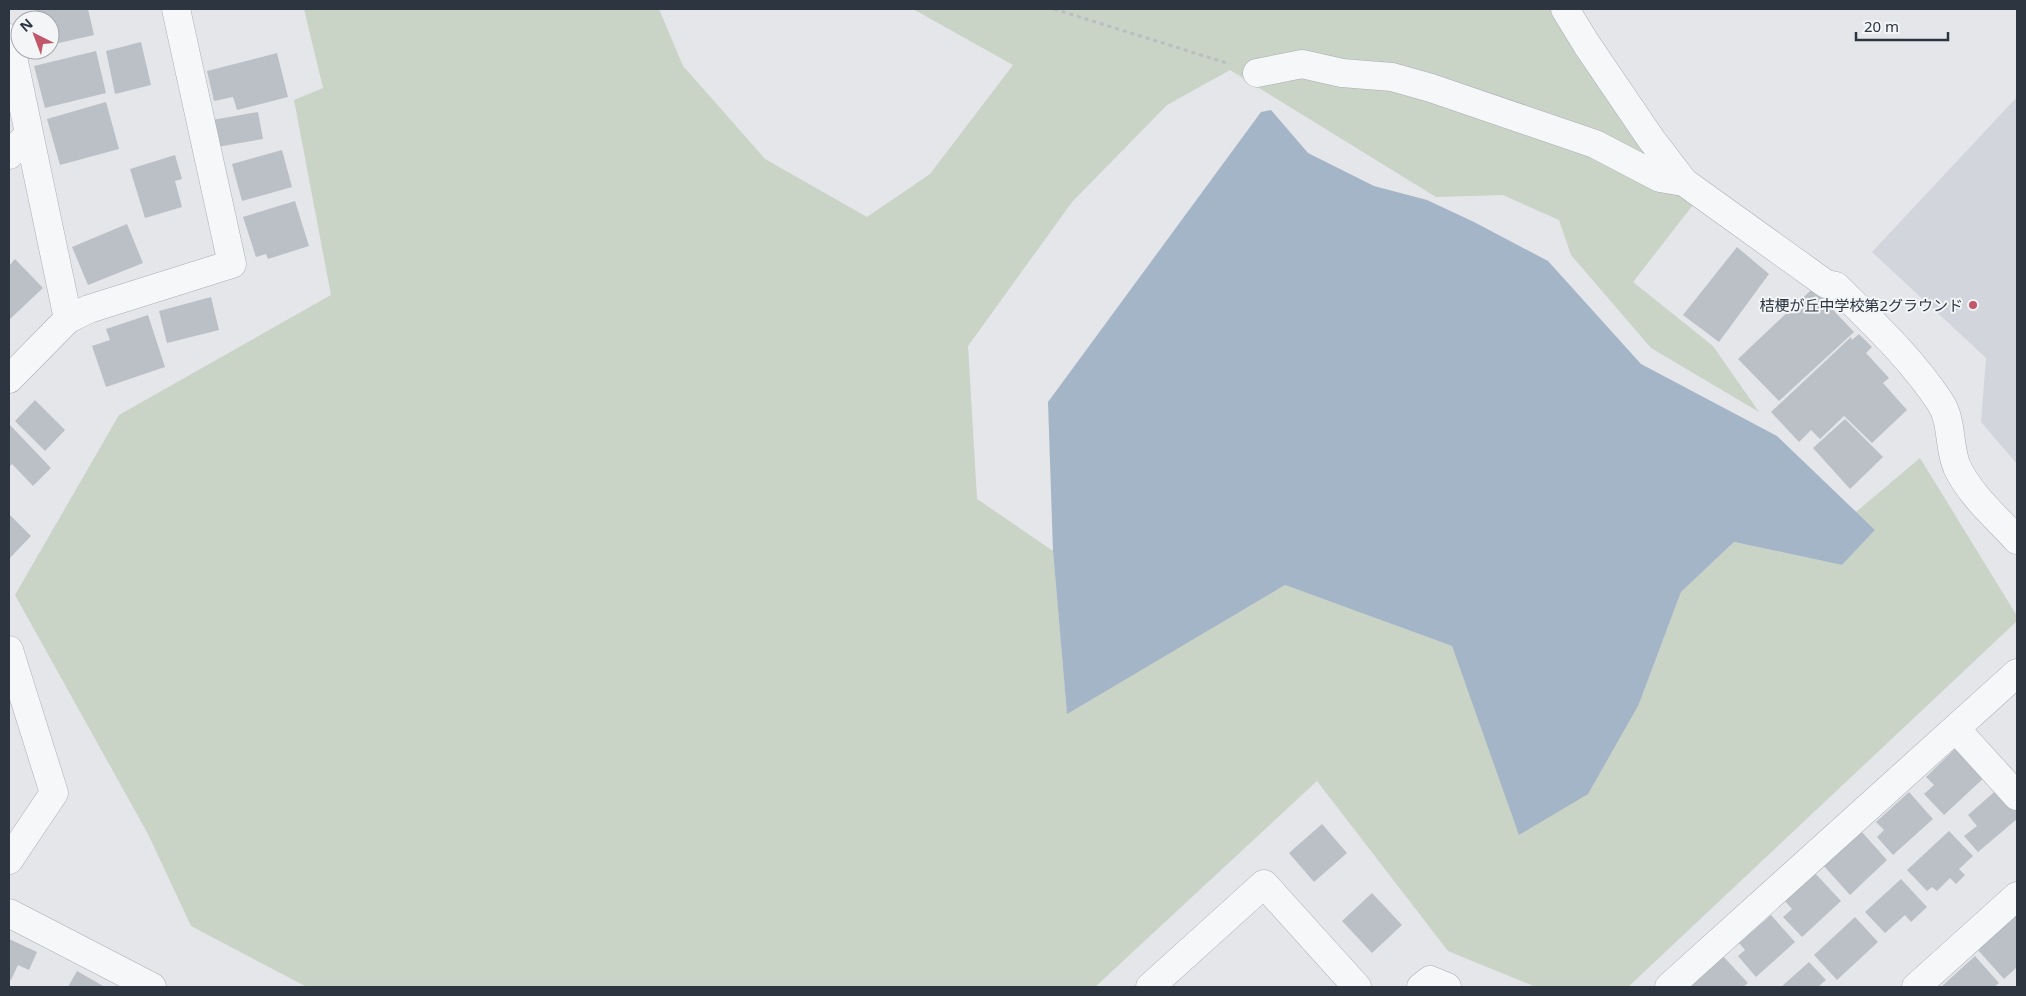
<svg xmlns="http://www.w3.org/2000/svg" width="2026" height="996" font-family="'Noto Sans','Noto Sans JP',sans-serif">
<rect width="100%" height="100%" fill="#e4e6ea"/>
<path fill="#d2d5dc" d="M 2017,97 L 2017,464 L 1981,422 L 1986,358 L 1872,252 Z"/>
<path fill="#c9d3c6" d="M 304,9 L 659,9 L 683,66 L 765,159 L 867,217 L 930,174 L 1013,65 L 913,9 L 1556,9 L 1696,201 L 1633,282 L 1713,346 L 1759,412 L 1651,348 L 1571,255 L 1559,220 L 1503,195 L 1436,197 L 1230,70 L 1167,105 L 1072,202 L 968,346 L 977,499 L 1053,551 L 1067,713 L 1285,585 L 1452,646 L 1520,835 L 1639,704 L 1681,592 L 1734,542 L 1842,565 L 1875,530 L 1856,512 L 1920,458 L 2017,616 L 2017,621 L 1628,987 L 1536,987 L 1448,951 L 1317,781 L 1095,987 L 307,987 L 191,926 L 148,834 L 15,595 L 119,415 L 331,295 L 294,100 L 323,88 Z"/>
<path fill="#a3b5c6" d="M 1271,110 L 1308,153 L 1374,186 L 1427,200 L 1474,222 L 1548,261 L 1641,364 L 1777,436 L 1875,530 L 1842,565 L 1734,542 L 1681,592 L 1639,704 L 1588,794 L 1519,835 L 1452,646 L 1285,585 L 1067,714 L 1053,551 L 1048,402 L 1261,112 Z"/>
<path fill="#bbc0c6" d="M 35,9 L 88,9 L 94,35 L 50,45 L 50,20 L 38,20 Z
M 141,42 L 151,85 L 115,94 L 106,51 Z
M 96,51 L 106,93 L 45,108 L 34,66 Z
M 277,53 L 288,97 L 237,110 L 233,97 L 214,101 L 207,71 Z
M 106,102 L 119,149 L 60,165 L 47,119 Z
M 258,112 L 263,139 L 217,147 L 212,120 Z
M 282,150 L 292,187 L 242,201 L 232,164 Z
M 175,155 L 182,179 L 175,181 L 182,207 L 145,218 L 130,169 Z
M 295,201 L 309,246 L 268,259 L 266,254 L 256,257 L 243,217 Z
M 127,224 L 143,263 L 88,285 L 72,247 Z
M 1737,247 L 1769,274 L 1719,342 L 1683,315 Z
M 15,259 L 43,288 L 9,320 L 9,266 Z
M 1810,291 L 1816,292 L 1854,332 L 1779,401 L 1738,359 Z
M 211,297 L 219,330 L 167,343 L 159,311 Z
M 148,315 L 165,367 L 106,387 L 92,346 L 110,340 L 106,329 Z
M 1859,334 L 1872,347 L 1866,353 L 1889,378 L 1883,383 L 1907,410 L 1872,443 L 1844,416 L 1820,439 L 1811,430 L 1799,442 L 1771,412 L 1851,337 L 1852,340 Z
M 35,400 L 65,430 L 45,451 L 15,421 Z
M 1845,419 L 1883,457 L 1850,489 L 1813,448 Z
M 9,424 L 51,468 L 33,486 L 12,464 L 9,467 Z
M 9,514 L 31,536 L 9,559 Z
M 1959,745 L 1987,775 L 1944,815 L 1924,794 L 1934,785 L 1926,777 Z
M 2001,786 L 2017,806 L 2017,819 L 1978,852 L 1964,836 L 1977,826 L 1968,815 Z
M 1909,792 L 1933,819 L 1893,855 L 1877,837 L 1884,830 L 1876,822 Z
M 1322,824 L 1347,853 L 1314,882 L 1289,853 Z
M 1861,831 L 1887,860 L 1850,895 L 1823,865 Z
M 1949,831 L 1973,856 L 1959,869 L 1965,875 L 1956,884 L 1950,878 L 1937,891 L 1932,887 L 1927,891 L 1907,870 Z
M 1814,872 L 1841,901 L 1802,937 L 1783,917 L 1792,909 L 1784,900 Z
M 1901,879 L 1927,907 L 1911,922 L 1905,915 L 1885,933 L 1865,912 Z
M 1372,893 L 1402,925 L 1372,953 L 1342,921 Z
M 2017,913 L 2017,967 L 2004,979 L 1977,949 Z
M 1771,915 L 1795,942 L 1756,977 L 1738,956 L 1745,950 L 1739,943 Z
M 1855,917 L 1878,942 L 1837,980 L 1814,955 Z
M 9,939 L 37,952 L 29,970 L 18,965 L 11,980 L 9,979 Z
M 1722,955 L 1748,983 L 1743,987 L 1689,987 Z
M 1975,956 L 1999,983 L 1994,987 L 1941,987 Z
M 1809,962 L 1826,980 L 1818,987 L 1781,987 Z
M 77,971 L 105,987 L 68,987 Z"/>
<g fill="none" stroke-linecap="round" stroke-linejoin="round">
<g stroke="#a9adb4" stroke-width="29">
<path id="minor" d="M 1565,9 L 1587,45 L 1651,139 L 1684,182 L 1826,284 L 1836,286 C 1873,323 1911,358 1940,402 C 1953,421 1948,446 1957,467 C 1970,495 1997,518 2017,540
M 9,38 L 68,319
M 1257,73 L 1302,64 L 1342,73 L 1392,77 L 1431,88 L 1595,144 L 1660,178 L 1684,182
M 9,155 L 28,135
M 9,379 L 68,319 L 89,309 L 232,264 L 176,9
M 9,650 L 54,793 L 9,860
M 1956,729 L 2017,796
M 9,913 L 152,987
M 1150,987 L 1264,884 L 1357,987
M 1421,987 L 1430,980 L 1447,987
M 1669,987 L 2017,673
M 1916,987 L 2017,896"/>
</g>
<path stroke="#babdc2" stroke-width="3" stroke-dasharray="4 4" stroke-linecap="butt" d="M 1054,9 L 1230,64"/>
<use href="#minor" stroke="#f6f7f9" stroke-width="28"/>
</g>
<circle fill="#c15769" stroke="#f3f5f7" stroke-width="2" cx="1973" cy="305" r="5"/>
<g text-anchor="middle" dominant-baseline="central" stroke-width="4" stroke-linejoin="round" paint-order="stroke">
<g font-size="15" fill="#2d3541" stroke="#f3f5f7" text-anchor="end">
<text x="1963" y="305">桔梗が丘中学校第2グラウンド</text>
</g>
</g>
<rect width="2026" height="996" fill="none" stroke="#2d3541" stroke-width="20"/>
<g transform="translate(35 35) rotate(318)"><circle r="24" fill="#f3f5f7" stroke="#a4a8ae"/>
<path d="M0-4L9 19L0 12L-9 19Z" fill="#c15769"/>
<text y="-8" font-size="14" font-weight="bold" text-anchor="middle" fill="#2d3541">N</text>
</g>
<path d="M1856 32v8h92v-8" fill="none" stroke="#2d3541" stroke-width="2.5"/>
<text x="1864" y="32" font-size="15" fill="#2d3541" stroke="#f3f5f7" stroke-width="4" paint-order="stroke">20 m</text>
</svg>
